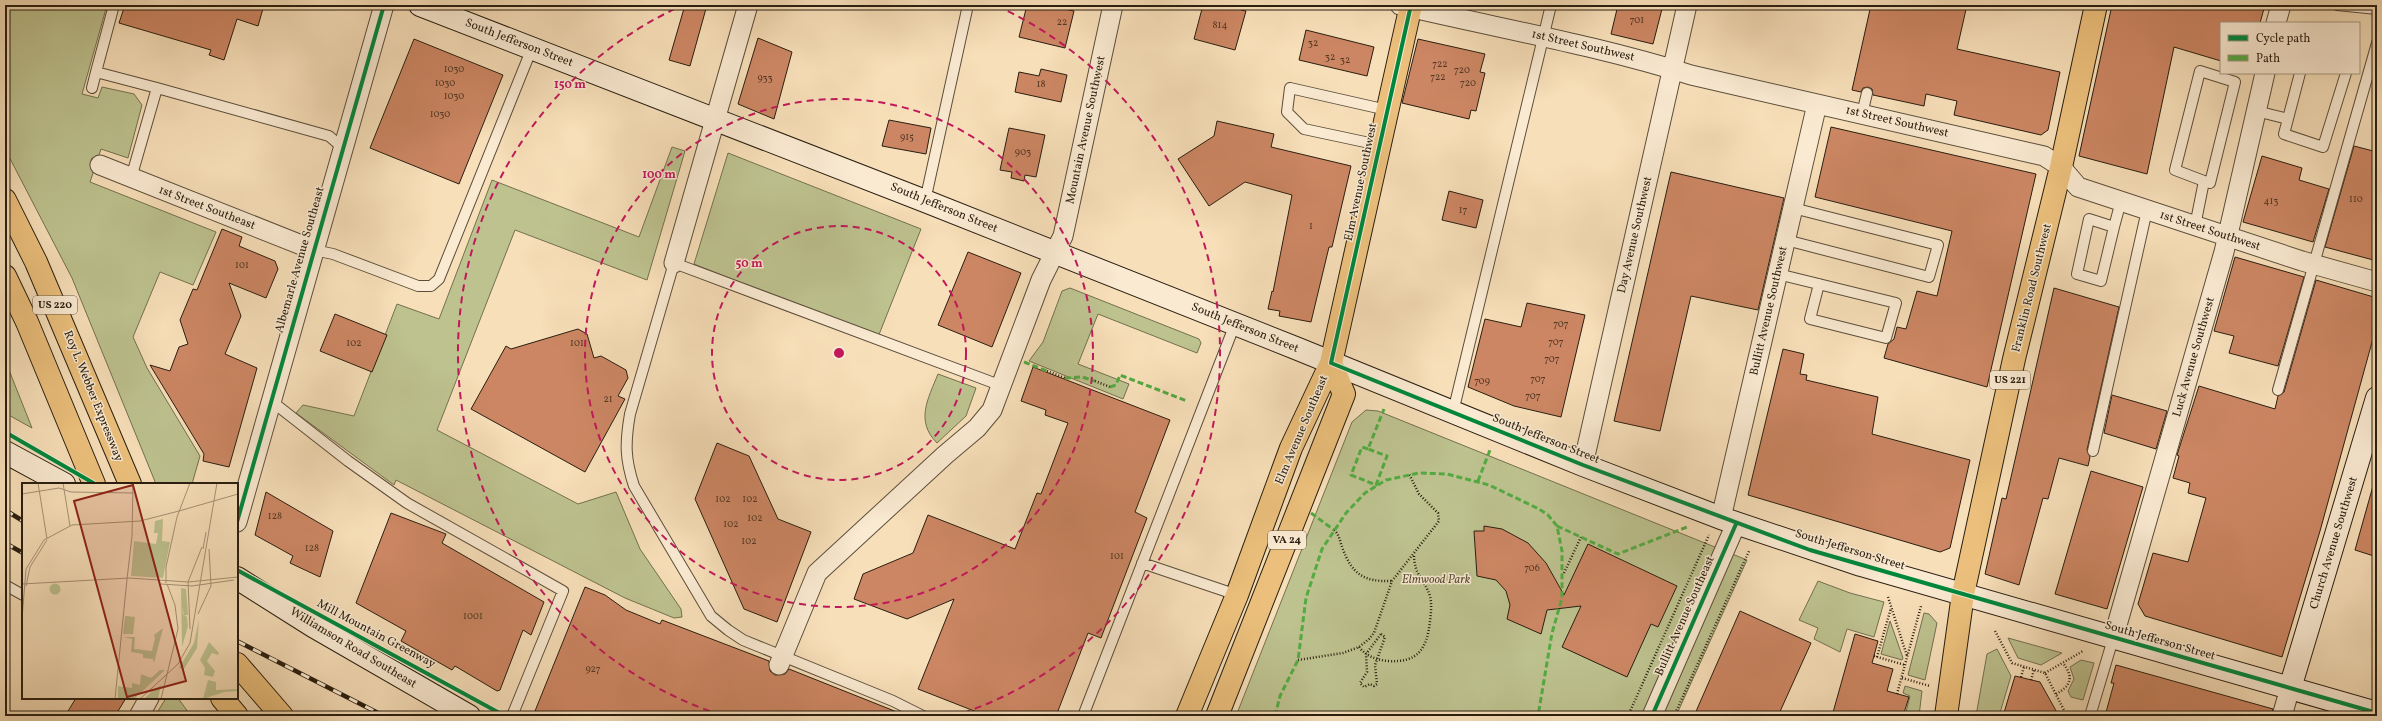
<svg xmlns="http://www.w3.org/2000/svg" width="2382" height="721" font-family="Vollkorn,serif">
<rect width="100%" height="100%" fill="#f7dfb9"/>
<filter id="stains"><feTurbulence type="fractalNoise" baseFrequency=".005" numOctaves="4"/><feColorMatrix values="0 0 0 0 .2 0 0 0 0 .09 0 0 0 0 .02 0 0 0 .5 -.17"/></filter>
<radialGradient id="worn" r=".72"><stop offset=".6" stop-color="#630" stop-opacity="0"/><stop offset="1" stop-color="#630" stop-opacity=".3"/></radialGradient>
<path fill="#bdc28f" stroke="#737050" d="M 5,5 L 107,5 L 82,94 L 98,98 L 102,87 L 134,94 L 142,105 L 128,158 L 101,149 L 90,182 L 216,232 L 193,285 L 160,272 L 133,337 L 147,368 L 200,456 L 192,484 L 156,484 L 72,278 L 5,149 Z
M 672,147 L 685,151 L 647,280 L 515,230 L 437,430 L 578,504 L 616,492 L 640,549 L 681,609 L 682,617 L 674,618 L 625,598 L 396,480 L 394,485 L 296,413 L 303,405 L 354,416 L 397,304 L 439,319 L 492,180 L 639,237 Z
M 728,153 L 921,229 L 878,337 L 694,264 Z
M 1070,288 L 1199,339 L 1201,343 L 1197,353 L 1098,314 L 1078,364 L 1129,384 L 1123,399 L 1029,361 L 1043,342 L 1062,291 Z
M 5,360 L 32,428 L 5,413 Z
M 938,374 L 976,388 L 966,416 L 937,443 C 915,421 928,399 938,374 Z
M 1366,410 L 1378,411 L 1747,560 L 1676,716 L 1236,716 L 1352,422 Z
M 1818,581 L 1850,593 L 1884,602 L 1874,637 L 1847,629 L 1840,652 L 1814,639 L 1818,628 L 1799,620 Z
M 1924,613 L 1929,614 L 1937,623 L 1925,680 L 1908,675 Z
M 1890,621 L 1903,658 L 1902,660 L 1881,654 Z
M 2008,638 L 2062,653 L 2041,665 L 2018,658 Z
M 1997,649 L 2011,676 L 1999,716 L 1976,716 L 1987,654 Z
M 2081,660 L 2094,663 L 2083,700 L 2071,697 L 2068,691 L 2074,679 L 2070,667 Z
M 1905,686 L 1922,691 L 1919,716 L 1905,716 L 1910,696 L 1903,693 Z
M 166,698 L 178,698 L 191,716 L 155,716 Z"/>
<path fill="#cc8663" stroke="#291e10" d="M 125,5 L 264,5 L 258,26 L 237,19 L 224,60 L 209,55 L 211,50 L 119,23 Z
M 685,5 L 707,5 L 690,66 L 669,60 Z
M 1027,5 L 1047,5 L 1074,11 L 1065,48 L 1019,37 Z
M 1203,5 L 1242,5 L 1241,10 L 1246,11 L 1235,50 L 1194,39 Z
M 1618,5 L 1663,5 L 1653,44 L 1611,34 Z
M 1871,5 L 1967,5 L 1957,49 L 2060,72 L 2048,130 L 2041,135 L 1954,115 L 1957,101 L 1926,94 L 1924,106 L 1873,95 L 1872,89 L 1868,87 L 1863,88 L 1861,92 L 1852,90 Z
M 2112,5 L 2265,5 L 2260,23 L 2221,23 L 2221,61 L 2174,47 L 2147,174 L 2079,156 Z
M 1306,30 L 1374,47 L 1367,76 L 1299,60 Z
M 758,38 L 792,52 L 774,119 L 738,104 Z
M 414,39 L 503,75 L 459,184 L 370,148 Z
M 1418,39 L 1485,54 L 1480,72 L 1485,73 L 1476,111 L 1471,110 L 1469,119 L 1402,103 Z
M 1041,69 L 1067,75 L 1061,102 L 1015,92 L 1019,72 L 1039,76 Z
M 889,120 L 931,128 L 926,154 L 882,146 Z
M 1217,121 L 1274,134 L 1271,147 L 1351,166 L 1332,247 L 1329,247 L 1311,322 L 1279,316 L 1280,311 L 1268,309 L 1272,291 L 1273,292 L 1292,195 L 1245,182 L 1209,206 L 1178,159 L 1214,136 Z
M 1831,127 L 2036,174 L 1987,387 L 1884,358 L 1888,344 L 1894,339 L 1897,327 L 1906,329 L 1917,291 L 1937,296 L 1952,231 L 1815,197 Z
M 1009,128 L 1045,135 L 1036,177 L 1025,175 L 1024,181 L 1011,178 L 1012,172 L 1000,170 Z
M 2354,146 L 2377,152 L 2377,261 L 2325,247 Z
M 2262,156 L 2302,168 L 2299,180 L 2329,189 L 2313,242 L 2243,222 Z
M 1671,172 L 1784,198 L 1758,310 L 1691,296 L 1660,431 L 1614,421 Z
M 1449,191 L 1483,200 L 1476,228 L 1442,220 Z
M 222,229 L 242,237 L 239,246 L 275,261 L 278,269 L 266,298 L 229,283 L 241,316 L 225,354 L 257,368 L 229,467 L 203,461 L 204,454 L 150,365 L 170,371 L 179,347 L 188,344 L 180,320 L 193,289 L 197,290 Z
M 968,252 L 1021,273 L 992,347 L 938,325 Z
M 2235,257 L 2304,277 L 2278,366 L 2229,353 L 2234,336 L 2214,331 Z
M 2316,280 L 2377,298 L 2377,324 L 2320,531 L 2282,657 L 2145,616 L 2138,604 L 2153,553 L 2188,562 L 2206,498 L 2188,493 L 2190,483 L 2173,478 L 2179,456 L 2177,455 L 2199,386 L 2275,409 L 2278,396 L 2284,392 Z
M 2054,288 L 2119,307 L 2087,450 L 2090,457 L 2088,466 L 2059,458 L 2048,499 L 2043,498 L 2019,585 L 1985,574 L 2002,498 L 2006,499 L 2017,451 Z
M 1527,303 L 1585,315 L 1561,417 L 1514,406 L 1468,387 L 1485,319 L 1521,327 Z
M 335,314 L 387,335 L 372,372 L 320,351 Z
M 578,329 L 587,334 L 594,358 L 601,356 L 626,370 L 628,378 L 618,396 L 625,399 L 585,472 L 471,409 L 506,346 L 511,349 Z
M 1783,349 L 1804,354 L 1800,374 L 1807,375 L 1806,380 L 1878,397 L 1872,434 L 1970,460 L 1950,548 L 1940,552 L 1748,495 Z
M 1033,367 L 1170,420 L 1135,512 L 1147,518 L 1101,638 L 1088,633 L 1056,716 L 987,716 L 918,689 L 954,599 L 907,619 L 854,599 L 863,574 L 913,553 L 928,515 L 1015,549 L 1037,493 L 1041,494 L 1068,423 L 1045,415 L 1046,410 L 1021,401 Z
M 2112,395 L 2167,411 L 2156,449 L 2104,433 Z
M 717,443 L 749,456 L 778,519 L 811,532 L 777,622 L 744,609 L 695,499 Z
M 2091,471 L 2143,487 L 2107,609 L 2055,594 Z
M 2373,486 L 2377,487 L 2377,557 L 2355,550 Z
M 266,492 L 333,531 L 320,577 L 290,563 L 293,556 L 255,535 Z
M 391,513 L 446,534 L 442,543 L 544,602 L 531,635 L 523,630 L 500,690 L 497,691 L 455,666 L 452,670 L 401,641 L 406,631 L 356,603 Z
M 1484,526 L 1502,529 L 1528,543 L 1546,563 L 1564,595 L 1588,544 L 1677,586 L 1658,627 L 1651,624 L 1627,677 L 1562,647 L 1581,606 L 1547,610 L 1541,634 L 1507,619 L 1510,605 L 1506,591 L 1496,580 L 1477,576 L 1474,531 L 1484,531 Z
M 585,587 L 605,595 L 626,610 L 660,624 L 662,620 L 769,661 L 770,671 L 775,675 L 785,674 L 789,669 L 907,716 L 533,716 Z
M 1740,611 L 1811,643 L 1778,716 L 1694,716 Z
M 1855,634 L 1878,641 L 1872,663 L 1893,669 L 1887,691 L 1909,697 L 1903,716 L 1832,716 Z
M 2116,665 L 2273,709 L 2271,716 L 2105,716 L 2114,683 L 2111,683 Z
M 2015,676 L 2040,682 L 2059,716 L 2003,716 Z
M 76,698 L 126,698 L 115,716 L 65,716 Z"/>
<g fill="none" stroke-linecap="round" stroke-linejoin="round">
<g stroke="#5c4e3a" stroke-width="12">
<path id="lane" d="M 114,5 L 96,72 L 157,88
M 2337,5 L 2377,9
M 2300,73 L 2284,134 L 2323,147 L 2346,73
M 92,88 L 96,72
M 2256,111 L 2288,119
M 1862,114 L 1867,93
M 1379,145 L 1304,129 L 1287,112 L 1290,88 L 1387,110
M 131,178 L 157,88 L 329,136 L 343,148
M 925,201 L 968,5
M 2195,226 L 2204,181 L 2210,183 L 2235,82 L 2200,71 L 2175,170 L 2204,181
M 2114,227 L 2089,219 L 2077,274 L 2101,281 L 2114,227 L 2121,201
M 1786,240 L 1929,277 L 1938,245 L 1793,208
M 314,250 L 333,254 L 418,286 L 431,286 L 439,279 L 532,48
M 1778,274 L 1896,303 L 1886,338 L 1810,319 L 1819,284
M 2278,390 L 2377,43
M 270,400 L 348,461 L 407,503 L 563,591 L 512,716
M 1453,412 L 1551,5
M 2093,451 L 2147,210
M 1142,563 L 1237,595
M 5,585 L 23,595
M 923,716 L 893,701 L 743,640 L 728,630 L 711,616 L 634,486 C 625,459 625,443 630,414 L 674,263 L 1002,386
M 1083,716 L 1235,324
M 2090,716 L 2113,639"/>
</g>
<g stroke="#5c4e3a" stroke-width="21">
<path id="street" d="M 1400,5 C 1497,28 1596,45 1691,75 L 2044,156 L 2061,167 L 2078,187 L 2302,261 L 2377,282
M 2276,23 L 2281,5
M 100,165 L 314,250
M 674,263 L 748,5
M 1583,465 L 1687,5
M 1721,518 L 1817,104
M 237,522 L 384,5
M 2113,639 L 2224,252 L 2265,73
M 779,665 L 817,573 L 945,455 L 977,428 L 992,410 L 1041,280 L 1063,236 L 1113,5
M 139,716 L 149,698
M 1652,716 L 1736,524
M 2282,716 L 2290,688"/>
</g>
<g stroke="#291e10" stroke-width="24">
<path id="secondary" d="M 420,5 L 925,201 L 1298,349 L 1583,465 L 1721,518 L 1861,565 L 2377,713
M 5,452 L 64,484
M 237,578 L 313,626 L 469,716
M 2290,688 L 2377,398"/>
</g>
<g stroke="#291e10" stroke-width="24">
<path id="primary" d="M 1187,716 L 1237,595 L 1291,448 L 1331,363 L 1411,5
M 1217,716 L 1344,394 L 1331,363
M 1946,716 L 1963,594 L 2014,359 L 2061,167 L 2096,5"/>
</g>
<g stroke="#291e10" stroke-width="24">
<path id="highway" d="M 5,200 L 36,262 L 130,484
M 5,276 L 27,322 L 94,484
M 237,664 L 282,716
M 222,698 L 237,716"/>
</g>
<path stroke="#291e10" stroke-width="2.5" stroke-dasharray="1 2" stroke-linecap="butt" d="M 1047,371 L 1065,378
M 1095,381 L 1110,387
M 1334,530 C 1339,534 1340,541 1342,547 C 1352,574 1363,582 1392,581
M 1564,573 L 1581,537
M 1888,597 L 1907,656
M 1995,631 L 2012,663 L 2045,673 L 2067,716
M 1381,634 L 1385,637 L 1375,665 L 1377,684 L 1374,686 L 1370,684 L 1364,687 L 1360,683 L 1367,672 L 1366,654 Z
M 1359,647 C 1366,656 1377,660 1388,661 C 1418,663 1427,649 1430,621 C 1431,613 1432,604 1430,596 C 1424,578 1414,576 1414,554
M 1874,656 L 1905,665
M 1877,657 L 1891,608
M 1298,660 L 1343,653 L 1359,647 L 1369,639 L 1374,633 L 1392,581 L 1439,521 L 1438,513 L 1419,494 L 1409,474
M 2045,673 L 2083,651
M 2021,677 L 2024,667
M 1902,678 L 1930,686
M 2031,680 L 2034,670
M 1897,694 L 1921,606
M 2056,694 C 2071,686 2074,677 2063,663
M 1628,716 L 1709,535
M 1674,716 L 1749,551"/>
<use href="#lane" stroke="#faead2" stroke-width="10"/>
<use href="#street" stroke="#faead2" stroke-width="19"/>
<use href="#secondary" stroke="#faead2" stroke-width="22"/>
<use href="#primary" stroke="#ecc07c" stroke-width="22"/>
<use href="#highway" stroke="#ecc07c" stroke-width="22"/>
<g stroke="#291e10" stroke-width="4.5">
<path id="rail" d="M 5,510 L 23,521
M 5,543 L 23,553
M 237,641 L 384,716"/>
</g>
<use href="#rail" stroke="#faead2" stroke-width="3" stroke-dasharray="9" stroke-linecap="butt"/>
<path stroke="#53aa42" stroke-width="3" stroke-dasharray="6 3" stroke-linecap="butt" d="M 1024,362 L 1047,371
M 1065,378 L 1082,377 L 1095,381
M 1110,387 L 1116,385 L 1120,375 L 1187,401
M 1368,449 L 1362,447 L 1351,475 L 1376,485 L 1387,456 L 1368,449 L 1384,409
M 1478,481 L 1490,450
M 1311,513 L 1334,530
M 1557,526 L 1618,554 L 1687,527
M 1275,716 L 1280,696 L 1298,660 L 1306,598 L 1322,549 L 1346,513 L 1365,493 L 1386,480 L 1419,473 L 1447,474 L 1489,485 L 1539,509 L 1548,515 L 1557,526 L 1562,551 L 1562,598 L 1552,633 L 1538,716"/>
<g stroke="#faead2" stroke-width="6">
<path id="cycleway" d="M 1411,5 L 1331,363 L 1583,465 L 1810,550 L 2377,713
M 5,432 L 95,484
M 237,522 L 384,5
M 237,570 L 505,716
M 1652,716 L 1736,524"/>
</g>
<use href="#cycleway" stroke="#00873e" stroke-width="4"/>
</g>
<g fill="none" stroke="#c2185b" stroke-width="2" stroke-dasharray="7 5">
<circle cx="839" cy="353" r="127"/>
<circle cx="839" cy="353" r="254"/>
<path d="M721 715A381 381 0 0 1 681 6M997 6A381 381 0 0 1 957 715"/>
</g>
<g text-anchor="middle" dominant-baseline="central" stroke-width="3" stroke-linejoin="round" paint-order="stroke">
<g font-size="10" fill="#523825">
<text x="1637" y="20">701</text>
<text x="1062" y="22">22</text>
<text x="1220" y="25">814</text>
<text x="1313" y="43">32</text>
<text x="1330" y="57">32</text>
<text x="1345" y="60">32</text>
<text x="1440" y="64">722</text>
<text x="454" y="69">1030</text>
<text x="1462" y="70">720</text>
<text x="1438" y="77">722</text>
<text x="765" y="78">933</text>
<text x="445" y="83">1030</text>
<text x="1468" y="83">720</text>
<text x="1041" y="84">18</text>
<text x="454" y="96">1030</text>
<text x="440" y="114">1030</text>
<text x="907" y="137">915</text>
<text x="1023" y="152">903</text>
<text x="2356" y="199">110</text>
<text x="2271" y="201">413</text>
<text x="1463" y="210">17</text>
<text x="1311" y="226">1</text>
<text x="242" y="265">101</text>
<text x="1561" y="324">707</text>
<text x="1556" y="342">707</text>
<text x="354" y="343">102</text>
<text x="577" y="343">101</text>
<text x="1552" y="359">707</text>
<text x="1538" y="379">707</text>
<text x="1482" y="381">709</text>
<text x="1533" y="396">707</text>
<text x="608" y="399">21</text>
<text x="723" y="499">102</text>
<text x="750" y="499">102</text>
<text x="275" y="516">128</text>
<text x="755" y="518">102</text>
<text x="731" y="524">102</text>
<text x="749" y="541">102</text>
<text x="312" y="548">128</text>
<text x="1117" y="556">101</text>
<text x="1532" y="568">706</text>
<text x="473" y="616">1001</text>
<text x="593" y="669">927</text>
</g>
<g fill="#faead2" stroke="#685b4a" stroke-width="1">
<rect x="33" y="296" width="44" height="18" rx="3"/>
<rect x="1990" y="371" width="40" height="18" rx="3"/>
<rect x="1268" y="531" width="38" height="18" rx="3"/>
</g>
<g font-size="11" font-weight="bold" fill="#291e10">
<text x="55" y="305">US 220</text>
<text x="2010" y="380">US 221</text>
<text x="1287" y="540">VA 24</text>
</g>
<g font-size="12" fill="#291e10" stroke="#faead2">
<text transform="translate(519 43) rotate(21)">South Jefferson Street</text>
<text transform="translate(1583 46) rotate(13)">1st Street Southwest</text>
<text transform="translate(1897 122) rotate(13)">1st Street Southwest</text>
<text transform="translate(1086 130) rotate(-78)">Mountain Avenue Southwest</text>
<text transform="translate(1361 182) rotate(-78)">Elm Avenue Southwest</text>
<text transform="translate(207 208) rotate(21)">1st Street Southeast</text>
<text transform="translate(944 208) rotate(22)">South Jefferson Street</text>
<text transform="translate(2210 231) rotate(18)">1st Street Southwest</text>
<text transform="translate(1635 235) rotate(-77)">Day Avenue Southwest</text>
<text transform="translate(300 260) rotate(-74)">Albemarle Avenue Southeast</text>
<text transform="translate(2032 288) rotate(-76)">Franklin Road Southwest</text>
<text transform="translate(1769 311) rotate(-77)">Bullitt Avenue Southwest</text>
<text transform="translate(1245 328) rotate(22)">South Jefferson Street</text>
<text transform="translate(2194 357) rotate(-74)">Luck Avenue Southwest</text>
<text transform="translate(93 396) rotate(68)">Roy L. Webber Expressway</text>
<text transform="translate(1302 430) rotate(-67)">Elm Avenue Southeast</text>
<text transform="translate(1546 439) rotate(22)">South Jefferson Street</text>
<text transform="translate(2334 543) rotate(-73)">Church Avenue Southwest</text>
<text transform="translate(1850 550) rotate(17)">South Jefferson Street</text>
<text transform="translate(1685 616) rotate(-66)">Bullitt Avenue Southeast</text>
<text transform="translate(376 634) rotate(28)">Mill Mountain Greenway</text>
<text transform="translate(2160 641) rotate(16)">South Jefferson Street</text>
<text transform="translate(353 648) rotate(31)">Williamson Road Southeast</text>
</g>
<g font-size="12" font-style="italic" fill="#554f36" stroke="#faead2">
<text x="1436" y="580">Elmwood Park</text>
</g>
</g>
<g transform="translate(22 483)">
<rect width="216" height="216" fill="#f7dfb9"/>
<path d="M 141,36 L 140,58 L 148,59 L 141,95 L 109,93 L 112,58 L 134,61 L 136,50 L 132,50 L 133,38 ZM27.5 106a5.5 5.5 0 1 1 11 0a5.5 5.5 0 1 1-11 0ZM 159,105 L 164,106 L 166,132 L 162,132 L 160,124 L 161,131 L 165,134 L 166,143 L 160,164 ZM 103,133 L 113,134 L 111,151 L 101,151 ZM 177,136 L 175,165 L 162,186 L 157,185 L 172,160 ZM 141,145 L 132,180 L 131,176 L 121,175 L 121,171 L 109,169 L 110,156 L 102,154 L 113,154 L 112,166 L 130,168 L 133,155 L 132,152 ZM 187,159 L 197,170 L 196,172 L 190,170 L 185,178 L 193,188 L 191,194 L 182,192 L 183,185 L 178,177 ZM 138,187 L 143,187 L 112,216 L 96,216 L 96,203 L 110,205 L 110,200 L 118,202 L 119,191 L 129,195 ZM 186,197 L 194,199 L 194,207 L 216,206 L 216,208 L 202,209 L 181,216 ZM 139,202 L 136,216 L 122,216 L 129,209 Z" fill="#bdc28f"/>
<path fill="none" stroke="#a59275" stroke-width="1" d="M 16,0 L 25,56M 41,0 L 48,43M 0,11 L 37,5 L 49,9 L 111,10M 157,28 L 216,11M 181,66 L 184,49M 105,96 L 110,53 L 111,0M 144,100 L 144,84 L 155,34 L 168,0M 0,101 L 107,95 L 166,99 L 216,94M 139,101 L 170,103 L 212,97M 4,103 L 8,84 L 25,57M 176,131 L 189,103 L 187,66M 0,136 L 4,86 L 22,57 L 50,42 L 118,38 L 157,28M 168,146 L 166,99 L 180,64M 93,216 L 105,96M 118,216 L 156,181 L 168,160 L 195,0M 139,216 L 156,146 L 153,122 L 145,101"/>
<path fill="#8f2418" fill-opacity="0.15" stroke="#8f2418" stroke-width="2" d="M 111,2 L 164,198 L 105,214 L 52,18 Z"/>
<rect width="216" height="216" fill="none" stroke="#291e10" stroke-width="2"/>
</g>
<circle cx="839" cy="353" r="6" fill="#c2185b" stroke="#faead2" stroke-width="2"/>
<g font-size="12" text-anchor="middle" font-weight="bold" fill="#c2185b" stroke="#faead2" stroke-width="3" stroke-linejoin="round" paint-order="stroke">
<text x="570" y="88">150 m</text>
<text x="659" y="178">100 m</text>
<text x="749" y="267">50 m</text>
</g>
<rect width="2382" height="721" fill="none" stroke="#f7dfb9" stroke-width="20"/>
<rect x="6" y="6" width="2370" height="709" fill="none" stroke="#291e10" stroke-width="2"/>
<rect x="10" y="10" width="2362" height="701" fill="none" stroke="#291e10"/>
<rect x="2220" y="22" width="140" height="52" fill="#faead2" stroke="#a69884"/>
<rect x="2228" y="35" width="20" height="6" fill="#00873e" stroke="#a69884"/>
<text x="2256" y="42" font-size="12" fill="#291e10">Cycle path</text>
<rect x="2228" y="55" width="20" height="6" fill="#53aa42" stroke="#a69884"/>
<text x="2256" y="62" font-size="12" fill="#291e10">Path</text>
<rect width="100%" height="100%" filter="url(#stains)"/>
<rect width="100%" height="100%" fill="url(#worn)"/>
</svg>
